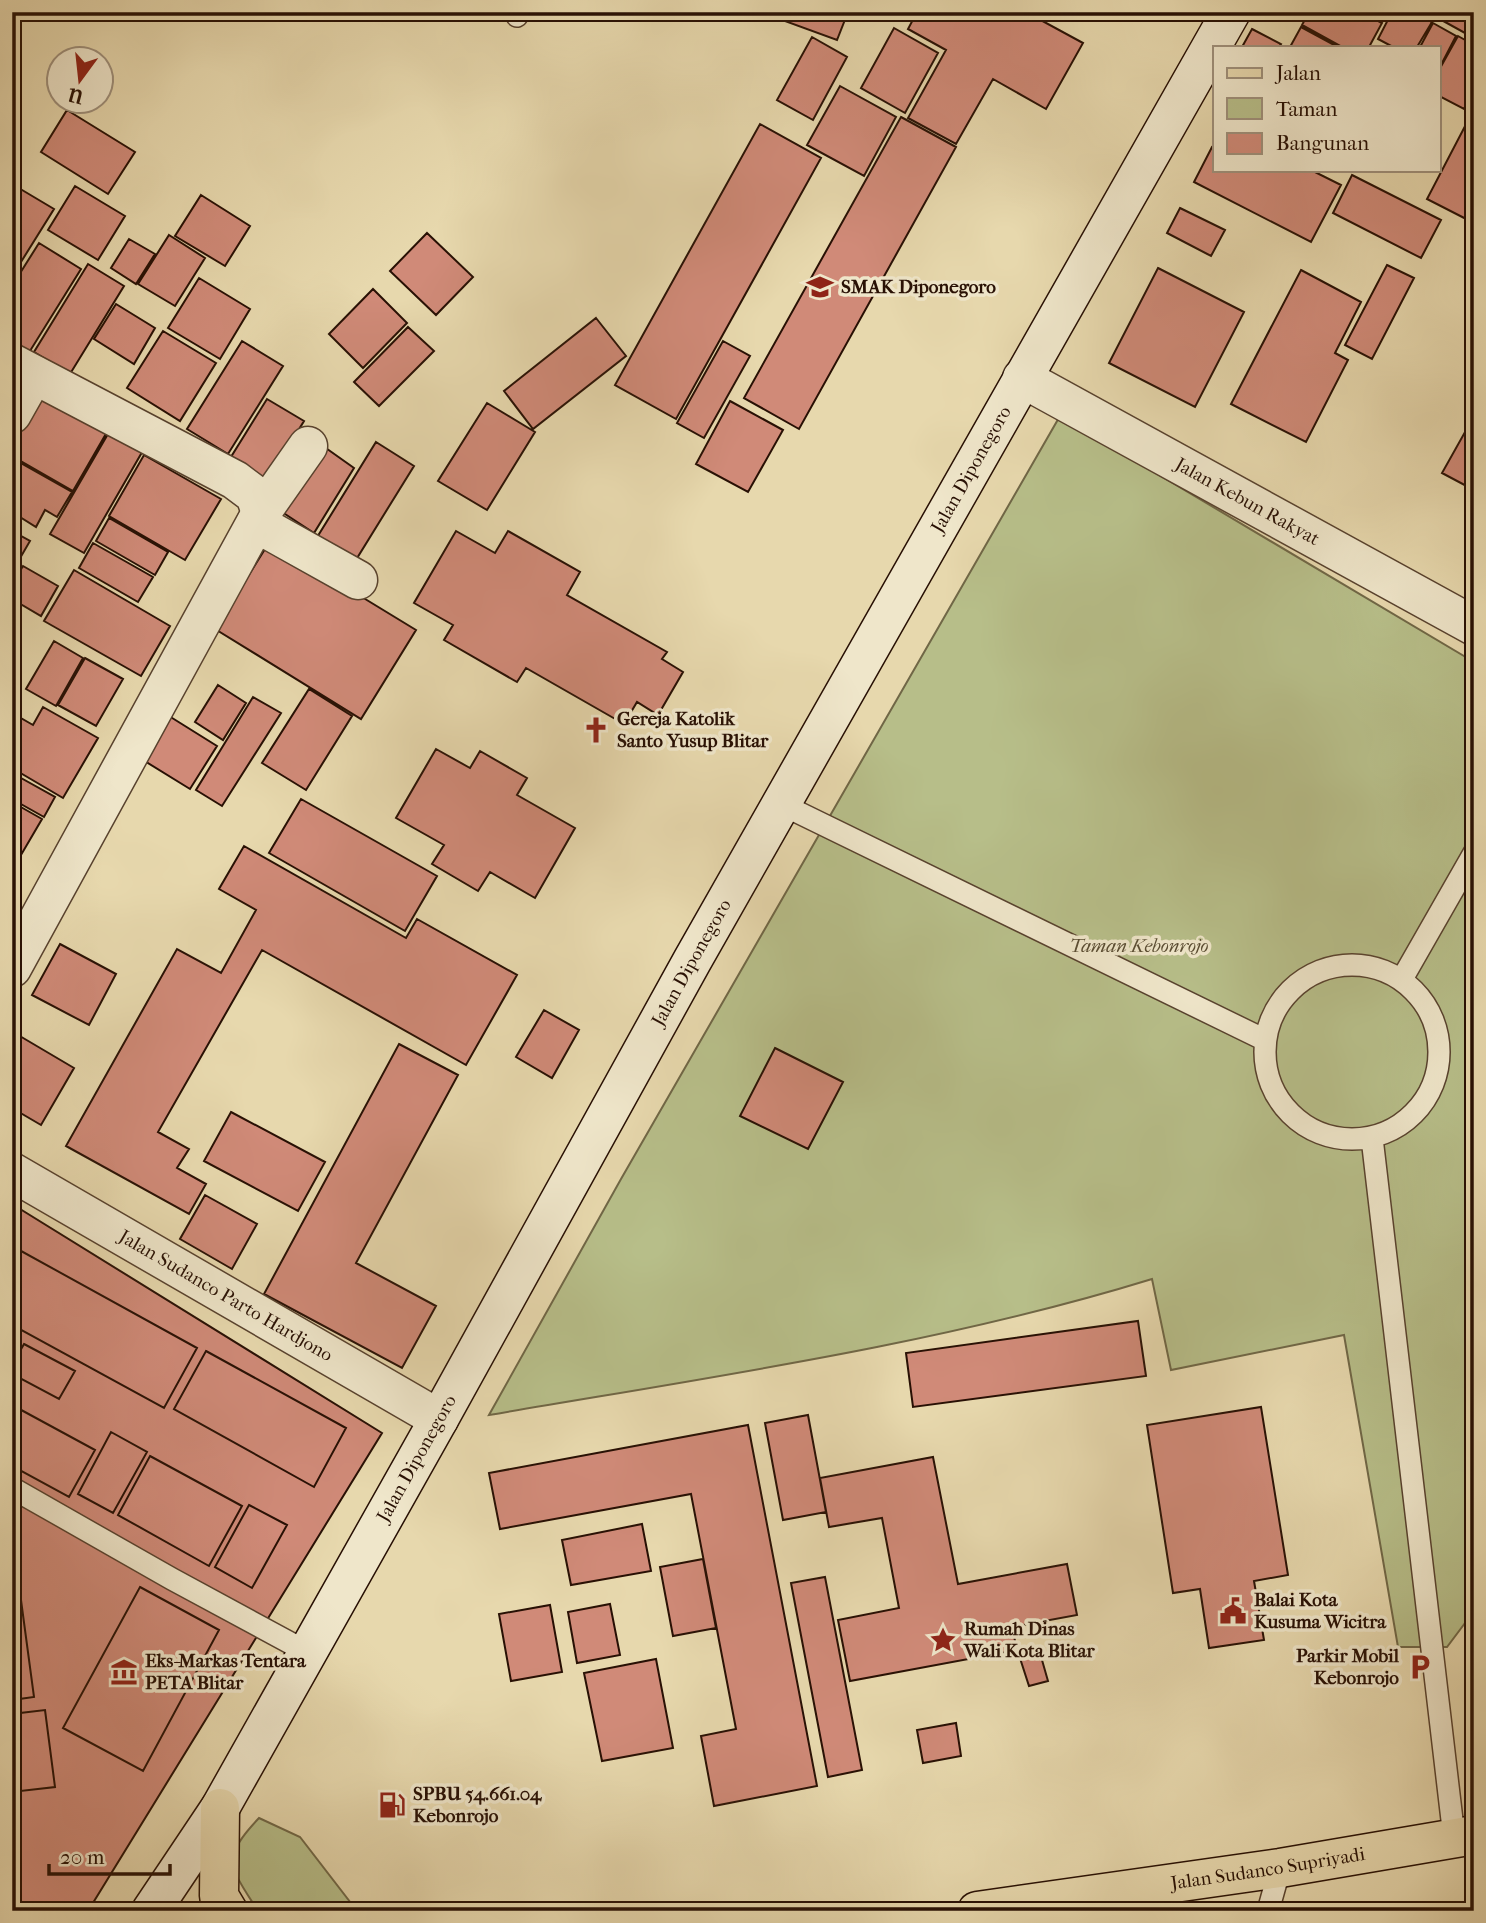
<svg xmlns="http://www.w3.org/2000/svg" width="1486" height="1923" font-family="'IM FELL French Canon',serif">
<rect width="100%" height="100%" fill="#e7d8ad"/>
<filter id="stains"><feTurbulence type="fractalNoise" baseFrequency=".00286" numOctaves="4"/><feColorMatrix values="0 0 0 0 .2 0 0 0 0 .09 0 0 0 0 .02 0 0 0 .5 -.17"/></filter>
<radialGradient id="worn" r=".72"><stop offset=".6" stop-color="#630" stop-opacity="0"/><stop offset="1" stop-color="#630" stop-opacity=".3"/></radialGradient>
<path fill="#b7be89" stroke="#706746" stroke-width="2" d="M 1060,416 L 1474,662 L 1474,1611 L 1447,1647 L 1398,1647 L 1344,1335 L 1171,1370 L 1152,1279 C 938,1345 710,1377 489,1415 L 621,1179 Z
M 259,1818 L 300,1837 L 357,1911 L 258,1911 C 230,1867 220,1859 259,1818 Z"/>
<path fill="#d08a78" stroke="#281004" stroke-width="2" d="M 785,12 L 848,12 L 837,40 L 782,20 Z
M 917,12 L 1026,12 L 1083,43 L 1046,109 L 993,79 L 956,144 L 908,118 L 946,50 L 908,29 Z
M 1309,12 L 1361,12 L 1382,23 L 1369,47 L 1342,47 L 1302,25 Z
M 1392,12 L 1413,12 L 1432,22 L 1417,47 L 1393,47 L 1378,39 Z
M 1427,12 L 1474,12 L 1474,38 Z
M 1433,23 L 1456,36 L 1440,67 L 1439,47 L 1420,47 Z
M 1301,27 L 1338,47 L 1290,47 Z
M 894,28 L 938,53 L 905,113 L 861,88 Z
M 1252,29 L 1281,44 L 1279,47 L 1242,47 Z
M 1458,36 L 1474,45 L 1474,91 L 1464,109 L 1439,96 L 1439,70 Z
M 812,37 L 847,57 L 813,120 L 777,100 Z
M 840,86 L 896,117 L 864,176 L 807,145 Z
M 1474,109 L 1474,223 L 1427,199 Z
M 67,110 L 135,152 L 108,194 L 41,152 Z
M 901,117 L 956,147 L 799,429 L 744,398 Z
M 760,124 L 821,158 L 676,419 L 615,385 Z
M 1212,147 L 1215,148 L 1215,170 L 1311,170 L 1341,185 L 1311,242 L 1194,182 Z
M 1352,175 L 1441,220 L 1421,258 L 1333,213 Z
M 12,184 L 54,209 L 16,270 L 12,268 Z
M 75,186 L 125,216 L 98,260 L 48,230 Z
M 201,195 L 250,226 L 225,266 L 175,236 Z
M 1180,208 L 1225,230 L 1211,256 L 1167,233 Z
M 427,233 L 473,277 L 436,315 L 390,271 Z
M 169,235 L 205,258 L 175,306 L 138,284 Z
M 129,239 L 155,254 L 136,284 L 111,268 Z
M 39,243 L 81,269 L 25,359 L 12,351 L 12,286 Z
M 88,264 L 124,286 L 70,374 L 34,352 Z
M 1387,265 L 1414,278 L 1372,359 L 1345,345 Z
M 1158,268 L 1244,312 L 1195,407 L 1109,363 Z
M 1301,270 L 1361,302 L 1335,353 L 1348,360 L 1306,442 L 1231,404 Z
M 199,278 L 250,309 L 220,359 L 168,328 Z
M 373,289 L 407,323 L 363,368 L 329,334 Z
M 116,304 L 155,328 L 134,364 L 94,339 Z
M 596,318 L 626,356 L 533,429 L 504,391 Z
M 408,327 L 434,351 L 379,406 L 354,382 Z
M 163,331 L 216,363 L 180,421 L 127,388 Z
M 242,341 L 283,366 L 228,454 L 187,429 Z
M 723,341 L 750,356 L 704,438 L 677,423 Z
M 42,395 L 107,432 L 73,491 L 12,456 L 12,445 Z
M 267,399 L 304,421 L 263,488 L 226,465 Z
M 730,401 L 783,430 L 748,492 L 696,464 Z
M 487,403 L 535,432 L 487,510 L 438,481 Z
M 1474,416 L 1474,490 L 1442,473 Z
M 112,427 L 145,447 L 84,553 L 50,534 Z
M 376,442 L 414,466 L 354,563 L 316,539 Z
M 323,446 L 354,468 L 314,533 L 282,512 Z
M 144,455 L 221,499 L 185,560 L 109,516 Z
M 17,461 L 72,492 L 57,517 L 45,510 L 36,527 L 12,512 L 12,504 L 18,495 L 12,491 L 12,470 Z
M 109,518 L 168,552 L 155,575 L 96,541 Z
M 12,531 L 30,541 L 12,572 Z
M 456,531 L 495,553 L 508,531 L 580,572 L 567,595 L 667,652 L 662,659 L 683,672 L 658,715 L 637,702 L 624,724 L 526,668 L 517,682 L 444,640 L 453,625 L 414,603 Z
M 270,541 L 416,630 L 361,719 L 215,629 Z
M 93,543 L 153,577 L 138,602 L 79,568 Z
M 23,566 L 58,586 L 41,616 L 12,599 L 12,584 Z
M 74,570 L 170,626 L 141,676 L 44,621 Z
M 54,641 L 83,658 L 56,706 L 26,689 Z
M 85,658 L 123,679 L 96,726 L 58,705 Z
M 218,685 L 246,703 L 223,740 L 195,722 Z
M 309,689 L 352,716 L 306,790 L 262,763 Z
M 253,697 L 281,713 L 222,806 L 196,790 Z
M 43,707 L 98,738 L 63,798 L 12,768 L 12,713 L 33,725 Z
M 169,716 L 217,746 L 190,789 L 143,760 Z
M 436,749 L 470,768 L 480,751 L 527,778 L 517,795 L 575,828 L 535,898 L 490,872 L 478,891 L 432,864 L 444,845 L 396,818 Z
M 12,773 L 55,797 L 44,817 L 12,799 Z
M 301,799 L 437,876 L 405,931 L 269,853 Z
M 12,802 L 42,819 L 21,855 L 12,850 Z
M 244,846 L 406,938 L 417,919 L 517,975 L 466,1065 L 262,950 L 158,1132 L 189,1149 L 177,1168 L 206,1184 L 189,1214 L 66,1146 L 177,949 L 221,973 L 256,910 L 219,889 Z
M 60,944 L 116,974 L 89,1025 L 32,995 Z
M 544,1010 L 579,1030 L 552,1078 L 516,1057 Z
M 13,1032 L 74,1068 L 41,1125 L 12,1108 Z
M 399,1044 L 458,1075 L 356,1263 L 436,1306 L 402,1368 L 264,1294 Z
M 775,1048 L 843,1082 L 808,1149 L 740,1116 Z
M 231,1112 L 325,1162 L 298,1211 L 204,1161 Z
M 205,1195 L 257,1224 L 232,1269 L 180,1239 Z
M 12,1204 L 382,1433 L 88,1911 L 12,1911 Z
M 12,1246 L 197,1348 L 164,1408 L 12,1325 Z
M 1138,1321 L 1146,1376 L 913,1407 L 906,1353 Z
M 24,1344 L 75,1371 L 59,1399 L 12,1374 L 12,1365 Z
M 206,1351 L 346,1428 L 314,1487 L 174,1409 Z
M 12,1405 L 95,1450 L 69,1497 L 12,1466 Z
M 1261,1407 L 1288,1575 L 1254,1581 L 1264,1640 L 1209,1648 L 1200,1589 L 1173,1593 L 1147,1425 Z
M 808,1415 L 826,1512 L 783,1520 L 765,1423 Z
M 748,1425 L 817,1786 L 714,1806 L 701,1736 L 736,1729 L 691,1494 L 500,1529 L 489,1473 Z
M 111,1432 L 147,1452 L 113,1513 L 78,1494 Z
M 150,1456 L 242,1506 L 209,1566 L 118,1515 Z
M 933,1457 L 958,1584 L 1067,1564 L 1077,1615 L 1012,1627 L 1017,1650 L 850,1681 L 838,1620 L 899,1608 L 882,1518 L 829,1527 L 820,1478 Z
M 249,1505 L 287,1525 L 252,1588 L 215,1567 Z
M 642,1524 L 651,1571 L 571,1585 L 562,1540 Z
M 12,1533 L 34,1697 L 12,1700 Z
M 703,1559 L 716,1628 L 673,1636 L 660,1567 Z
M 825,1577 L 862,1770 L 828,1777 L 791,1583 Z
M 140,1587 L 219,1630 L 143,1771 L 63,1728 Z
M 610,1604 L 620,1655 L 577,1663 L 568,1612 Z
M 550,1605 L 562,1672 L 511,1681 L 499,1614 Z
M 1038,1646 L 1048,1681 L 1029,1686 L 1018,1652 Z
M 656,1659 L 673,1748 L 602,1761 L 584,1673 Z
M 45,1710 L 55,1787 L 12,1792 L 12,1714 Z
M 956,1723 L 961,1756 L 923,1763 L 917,1730 Z"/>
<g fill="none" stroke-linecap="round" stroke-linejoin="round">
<g stroke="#58422e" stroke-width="24">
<path id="service" d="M 517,16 L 519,12
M 781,804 L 1265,1040
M1265 1052a87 87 0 1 1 174 0a87 87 0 1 1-174 0Z
M 1402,979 L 1474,853
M 1372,1138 L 1454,1837
M 12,1488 L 172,1579 L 307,1652
M 1268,1911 L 1280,1868"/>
</g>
<g stroke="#58422e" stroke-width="41">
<g id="minor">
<path d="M 12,363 L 235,480 L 255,495 L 261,513"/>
<path id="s1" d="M 1022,378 L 1474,626"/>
<path d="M 12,414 L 34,375"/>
<path d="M 256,523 L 358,580"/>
<path d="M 12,968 L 261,513 L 308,446"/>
<path id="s2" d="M 12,1172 L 439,1419"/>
</g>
</g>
<g stroke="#281004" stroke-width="41">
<g id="secondary">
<path id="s3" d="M 151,1911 L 220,1808 L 439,1419 L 692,961 L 1231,12"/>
</g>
</g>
<g stroke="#281004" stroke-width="41">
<g id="primary">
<path d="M 220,1808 L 219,1896 L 228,1911"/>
<path id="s4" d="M 977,1911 L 1280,1868 L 1474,1835"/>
</g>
</g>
<use href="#service" stroke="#efe6ca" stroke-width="21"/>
<use href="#minor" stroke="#efe6ca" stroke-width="38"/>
<use href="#secondary" stroke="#efe6ca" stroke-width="38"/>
<use href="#primary" stroke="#e7d8ad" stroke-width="38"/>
</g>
<defs>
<g id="school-bare" transform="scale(2.1)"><path d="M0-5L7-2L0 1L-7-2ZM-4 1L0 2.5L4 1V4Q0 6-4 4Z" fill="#8f2418" stroke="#efe6ca" stroke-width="2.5" paint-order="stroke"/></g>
<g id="church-bare" transform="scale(2.1)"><path d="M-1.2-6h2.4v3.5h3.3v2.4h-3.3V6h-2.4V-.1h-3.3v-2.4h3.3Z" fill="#8f2418" stroke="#efe6ca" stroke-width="2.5" paint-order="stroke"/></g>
<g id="civic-bare" transform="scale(2.1)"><path d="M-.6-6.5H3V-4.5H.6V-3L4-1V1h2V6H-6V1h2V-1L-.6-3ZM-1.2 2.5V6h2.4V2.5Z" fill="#8f2418" stroke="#efe6ca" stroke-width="2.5" paint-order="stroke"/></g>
<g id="sight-bare" transform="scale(2.1)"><path d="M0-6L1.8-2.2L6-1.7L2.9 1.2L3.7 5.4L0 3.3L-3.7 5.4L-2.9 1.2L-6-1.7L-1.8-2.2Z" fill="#8f2418" stroke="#efe6ca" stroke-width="2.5" paint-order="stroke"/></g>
<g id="parking-bare" transform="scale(2.1)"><path d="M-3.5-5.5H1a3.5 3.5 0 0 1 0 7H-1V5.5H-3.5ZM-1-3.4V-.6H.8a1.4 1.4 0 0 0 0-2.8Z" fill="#8f2418" stroke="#efe6ca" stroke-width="2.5" paint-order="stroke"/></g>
<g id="museum-bare" transform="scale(2.1)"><path d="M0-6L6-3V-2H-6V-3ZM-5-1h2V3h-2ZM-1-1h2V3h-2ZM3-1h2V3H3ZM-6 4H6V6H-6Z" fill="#8f2418" stroke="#efe6ca" stroke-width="2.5" paint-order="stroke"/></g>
<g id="fuel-bare" transform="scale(2.1)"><path d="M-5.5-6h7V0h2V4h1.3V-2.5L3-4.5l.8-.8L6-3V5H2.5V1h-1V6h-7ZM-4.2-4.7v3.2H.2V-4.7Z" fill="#8f2418" stroke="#efe6ca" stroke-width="2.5" paint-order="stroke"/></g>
</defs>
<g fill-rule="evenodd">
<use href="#school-bare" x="820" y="287"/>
<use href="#church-bare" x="596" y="730"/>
<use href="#civic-bare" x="1233" y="1611"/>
<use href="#sight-bare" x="943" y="1640"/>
<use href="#parking-bare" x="1420" y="1667"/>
<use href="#museum-bare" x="124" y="1672"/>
<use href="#fuel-bare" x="392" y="1805"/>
</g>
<g text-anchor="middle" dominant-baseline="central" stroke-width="7" stroke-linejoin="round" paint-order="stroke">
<g font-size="19" font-weight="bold" fill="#281004" stroke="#efe6ca" text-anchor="start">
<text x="841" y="287">SMAK Diponegoro</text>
<text x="617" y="719">Gereja Katolik<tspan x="617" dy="22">Santo Yusup Blitar</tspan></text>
<text x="1254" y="1600">Balai Kota<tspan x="1254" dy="22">Kusuma Wicitra</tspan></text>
<text x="964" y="1629">Rumah Dinas<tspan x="964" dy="22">Wali Kota Blitar</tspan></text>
<text x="1399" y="1656" text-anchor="end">Parkir Mobil<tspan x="1399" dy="22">Kebonrojo</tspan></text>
<text x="145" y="1661">Eks-Markas Tentara<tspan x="145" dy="22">PETA Blitar</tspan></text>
<text x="413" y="1794">SPBU 54.661.04<tspan x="413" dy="22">Kebonrojo</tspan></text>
</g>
<g font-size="19" fill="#281004" stroke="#efe6ca">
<text stroke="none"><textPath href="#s3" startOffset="1659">Jalan Diponegoro</textPath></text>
<text stroke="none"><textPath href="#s1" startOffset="257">Jalan Kebun Rakyat</textPath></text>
<text stroke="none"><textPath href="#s3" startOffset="1092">Jalan Diponegoro</textPath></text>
<text stroke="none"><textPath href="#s2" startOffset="247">Jalan Sudanco Parto Hardjono</textPath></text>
<text stroke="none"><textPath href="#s3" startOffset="525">Jalan Diponegoro</textPath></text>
<text stroke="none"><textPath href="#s4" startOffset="294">Jalan Sudanco Supriyadi</textPath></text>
</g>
<g font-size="19" font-style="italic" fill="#5a4d33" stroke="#efe6ca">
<text x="1139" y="946">Taman Kebonrojo</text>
</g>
</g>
<rect width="1486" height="1923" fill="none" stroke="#e7d8ad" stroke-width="42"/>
<rect x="14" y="14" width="1458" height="1895" fill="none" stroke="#281004" stroke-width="3.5"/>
<rect x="21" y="21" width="1444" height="1881" fill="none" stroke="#281004" stroke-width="2"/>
<rect x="1213" y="46" width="228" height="126" fill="#efe6ca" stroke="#9f907b" stroke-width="2"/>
<rect x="1227" y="68" width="35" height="10" fill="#e7d8ad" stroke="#9f907b" stroke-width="2"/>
<text x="1276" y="80" font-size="21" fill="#281004">Jalan</text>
<rect x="1227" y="98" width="35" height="21" fill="#b7be89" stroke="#9f907b" stroke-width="2"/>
<text x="1276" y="116" font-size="21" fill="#281004">Taman</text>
<rect x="1227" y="133" width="35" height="21" fill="#d08a78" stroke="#9f907b" stroke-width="2"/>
<text x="1276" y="150" font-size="21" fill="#281004">Bangunan</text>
<g transform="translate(80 80) rotate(195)"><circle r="33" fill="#efe6ca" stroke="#9f907b" stroke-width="2"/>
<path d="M0-5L12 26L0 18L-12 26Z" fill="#8f2418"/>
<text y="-10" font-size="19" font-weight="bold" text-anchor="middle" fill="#281004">U</text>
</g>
<path d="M49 1864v10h121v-10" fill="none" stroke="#281004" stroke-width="3.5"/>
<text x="60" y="1864" font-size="21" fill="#281004" stroke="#efe6ca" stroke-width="5" paint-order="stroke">20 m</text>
<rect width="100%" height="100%" filter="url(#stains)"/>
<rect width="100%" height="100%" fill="url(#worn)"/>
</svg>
